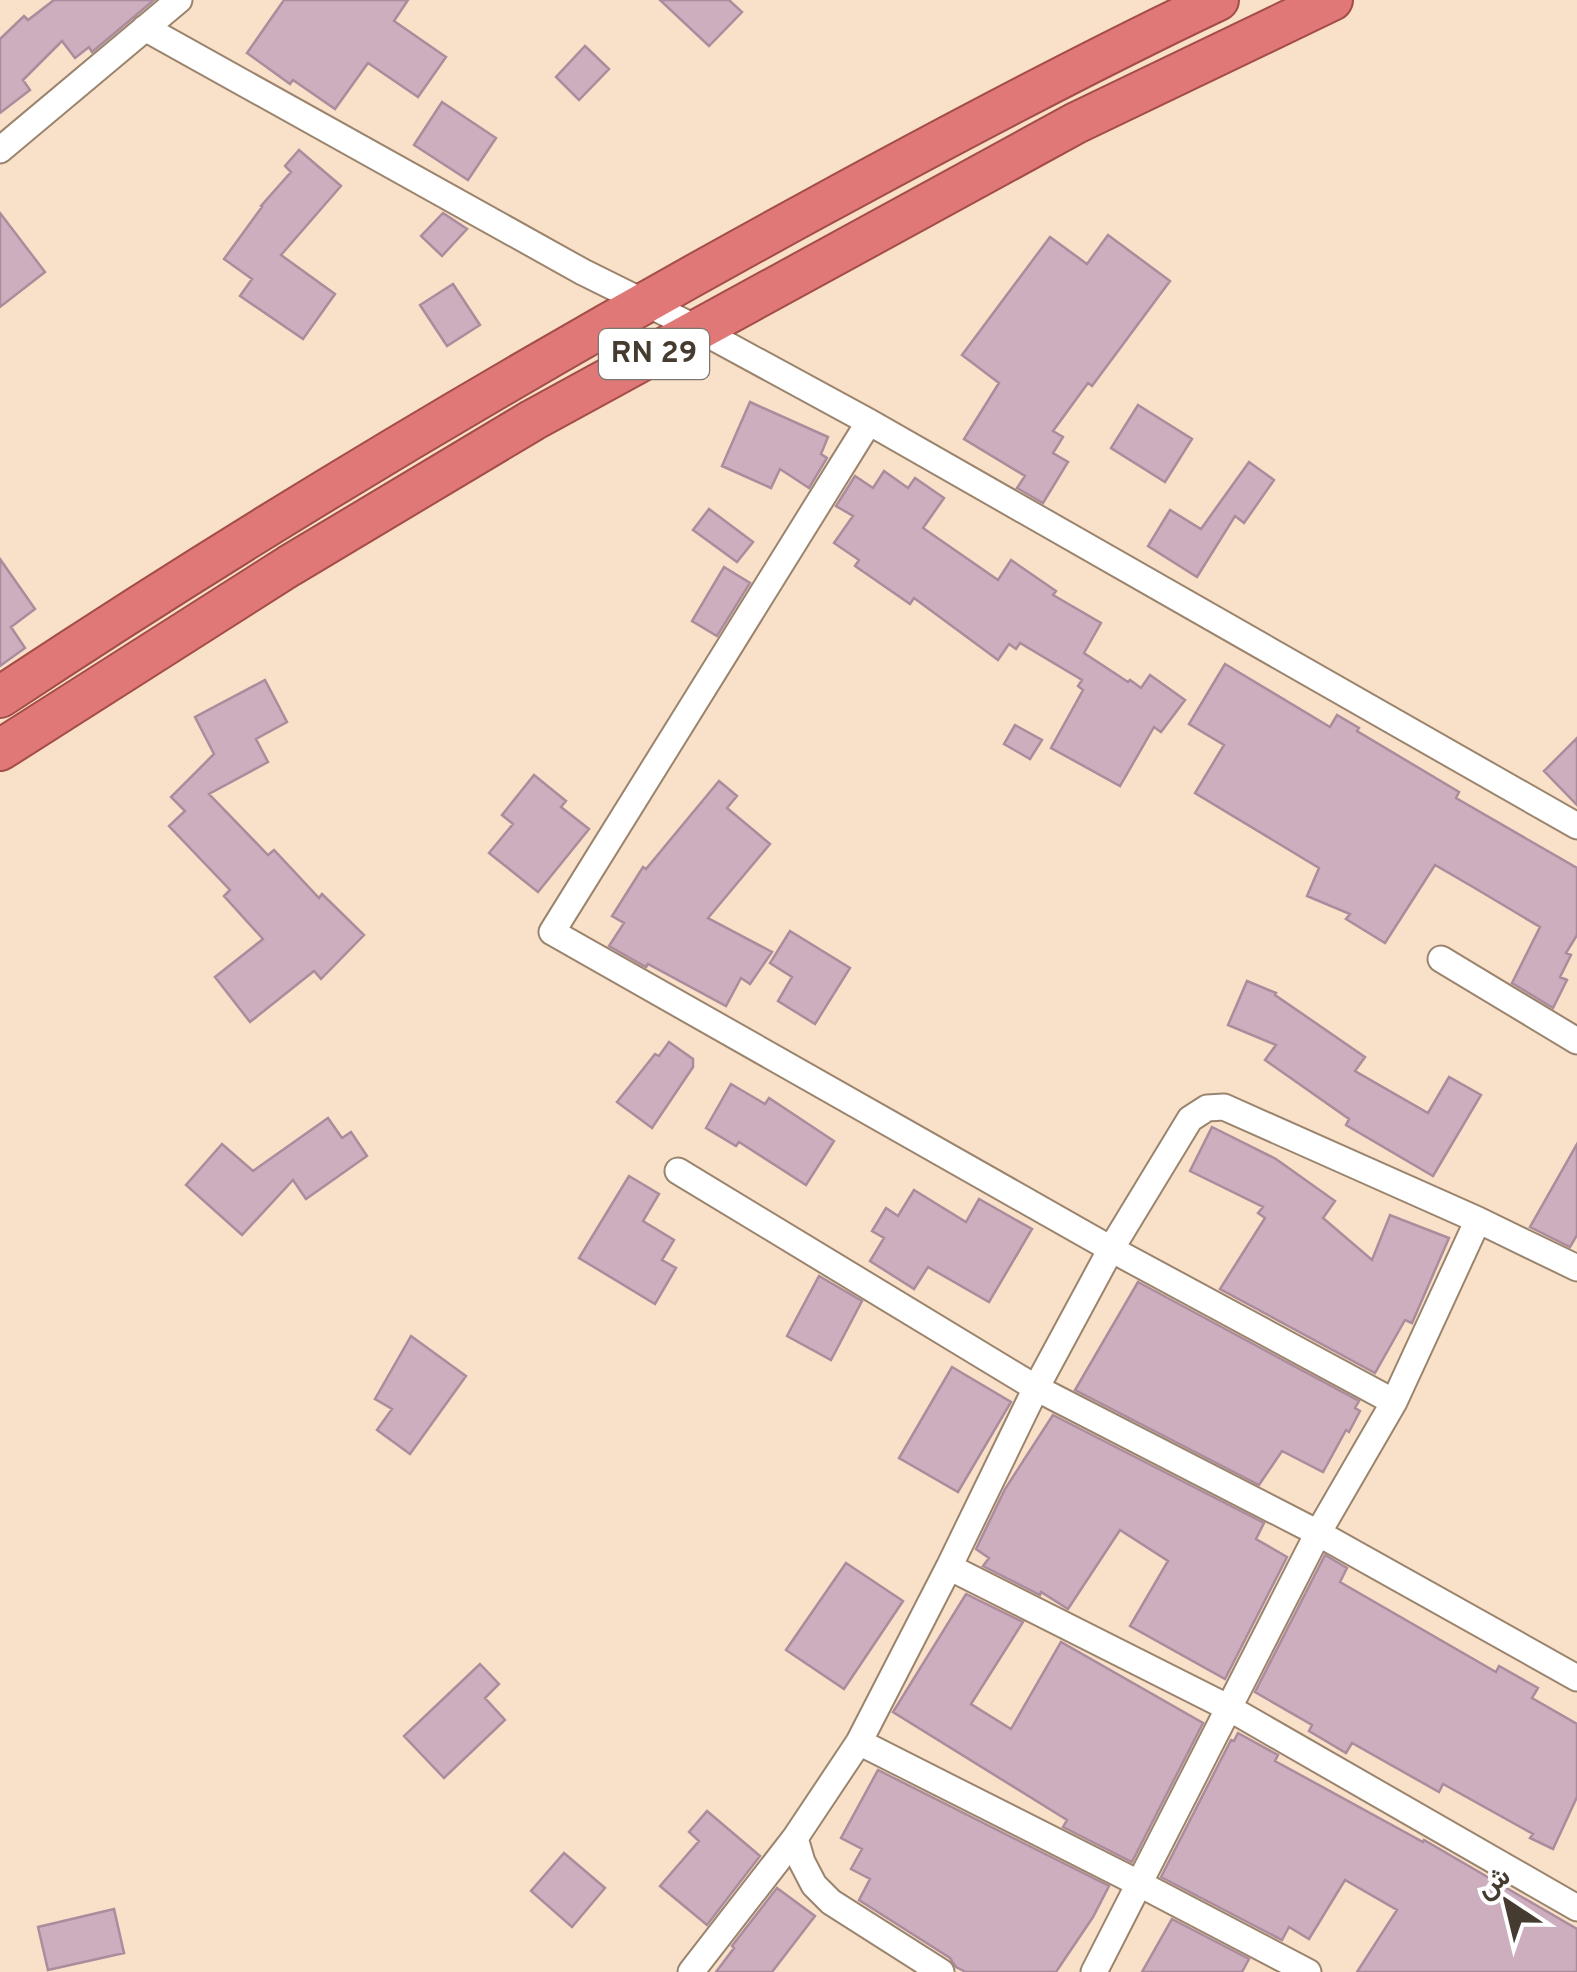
<svg xmlns="http://www.w3.org/2000/svg" width="1577" height="1972" font-family="Overpass,Vazirmatn,sans-serif">
<rect width="100%" height="100%" fill="#f9e0c8"/>
<path fill="#cdaebf" stroke="#aa8c9d" stroke-width="2.5" d="M 54,0 L 154,0 L 92,52 L 89,47 L 75,58 L 62,41 L 23,80 L 30,90 L 0,113 L 0,39 L 24,16 L 28,20 Z
M 284,0 L 408,0 L 394,21 L 446,57 L 418,97 L 368,63 L 335,109 L 293,80 L 290,84 L 247,53 Z
M 660,0 L 729,0 L 742,12 L 709,46 Z
M 585,46 L 609,69 L 579,100 L 556,77 Z
M 442,102 L 496,138 L 468,180 L 414,145 Z
M 299,150 L 341,186 L 281,255 L 335,294 L 303,339 L 240,296 L 252,279 L 224,259 L 262,207 L 261,206 L 291,172 L 285,166 Z
M 0,213 L 45,272 L 0,307 Z
M 443,213 L 467,229 L 442,256 L 421,236 Z
M 1108,235 L 1170,281 L 1092,386 L 1088,383 L 1053,431 L 1063,437 L 1053,453 L 1068,462 L 1043,503 L 1017,488 L 1025,476 L 964,439 L 999,383 L 962,355 L 1050,237 L 1087,264 Z
M 453,284 L 480,325 L 447,346 L 420,305 Z
M 750,402 L 828,437 L 821,454 L 827,458 L 809,488 L 780,469 L 771,488 L 722,466 Z
M 1138,405 L 1192,439 L 1165,482 L 1111,448 Z
M 1249,462 L 1274,480 L 1244,523 L 1235,516 L 1197,577 L 1148,546 L 1170,510 L 1201,529 Z
M 884,471 L 908,488 L 915,478 L 944,498 L 923,528 L 998,580 L 1011,560 L 1056,591 L 1053,595 L 1101,623 L 1084,653 L 1128,682 L 1130,680 L 1141,688 L 1150,675 L 1185,700 L 1161,732 L 1154,727 L 1120,786 L 1051,748 L 1083,690 L 1078,686 L 1082,680 L 1020,643 L 1016,649 L 1009,644 L 998,660 L 914,598 L 910,604 L 855,566 L 859,560 L 834,543 L 853,516 L 836,506 L 855,476 L 873,488 Z
M 709,509 L 753,542 L 737,562 L 693,530 Z
M 0,559 L 35,609 L 11,627 L 25,648 L 0,666 Z
M 724,567 L 750,583 L 717,636 L 692,621 Z
M 1225,664 L 1330,727 L 1337,715 L 1359,728 L 1357,731 L 1459,792 L 1456,798 L 1577,868 L 1577,935 L 1566,953 L 1571,955 L 1560,977 L 1567,980 L 1553,1008 L 1512,983 L 1540,927 L 1473,887 L 1435,865 L 1385,943 L 1346,919 L 1350,914 L 1307,896 L 1319,868 L 1195,793 L 1224,745 L 1189,724 Z
M 265,680 L 287,722 L 256,739 L 268,762 L 209,794 L 268,855 L 274,850 L 319,898 L 322,894 L 364,935 L 321,979 L 314,971 L 250,1022 L 215,977 L 263,939 L 224,896 L 230,890 L 169,826 L 185,811 L 171,797 L 214,754 L 195,717 Z
M 1015,725 L 1042,740 L 1030,759 L 1004,744 Z
M 1577,738 L 1577,805 L 1544,771 Z
M 534,775 L 566,801 L 561,807 L 589,829 L 538,892 L 489,853 L 513,824 L 502,815 Z
M 719,781 L 737,796 L 727,808 L 770,844 L 708,918 L 772,952 L 750,984 L 741,978 L 726,1006 L 648,964 L 646,967 L 609,946 L 624,923 L 612,916 L 643,867 L 646,869 Z
M 790,931 L 850,968 L 815,1024 L 778,1001 L 792,977 L 770,963 Z
M 1247,981 L 1276,993 L 1275,995 L 1365,1057 L 1355,1071 L 1428,1113 L 1449,1077 L 1481,1095 L 1433,1176 L 1346,1125 L 1349,1119 L 1265,1060 L 1276,1045 L 1228,1025 Z
M 669,1042 L 693,1059 L 693,1067 L 652,1128 L 617,1102 L 655,1054 L 659,1056 Z
M 731,1084 L 765,1104 L 769,1098 L 834,1141 L 806,1185 L 739,1142 L 736,1146 L 706,1128 Z
M 328,1118 L 342,1138 L 351,1132 L 367,1156 L 306,1199 L 293,1180 L 242,1235 L 186,1185 L 222,1144 L 253,1171 Z
M 1212,1127 L 1276,1159 L 1335,1201 L 1323,1218 L 1372,1260 L 1390,1215 L 1449,1238 L 1412,1323 L 1405,1320 L 1375,1373 L 1220,1289 L 1265,1218 L 1258,1213 L 1263,1207 L 1190,1171 Z
M 1577,1144 L 1577,1235 L 1570,1247 L 1530,1227 Z
M 629,1176 L 659,1194 L 643,1221 L 674,1240 L 662,1260 L 676,1268 L 655,1304 L 579,1258 Z
M 914,1190 L 966,1222 L 979,1199 L 1032,1229 L 989,1302 L 928,1267 L 914,1289 L 870,1261 L 884,1238 L 872,1231 L 886,1208 L 898,1216 Z
M 819,1276 L 862,1301 L 831,1360 L 787,1336 Z
M 1138,1282 L 1359,1401 L 1355,1408 L 1360,1411 L 1349,1432 L 1346,1430 L 1323,1472 L 1282,1451 L 1259,1485 L 1075,1390 Z
M 411,1336 L 466,1376 L 410,1454 L 377,1430 L 392,1409 L 375,1399 Z
M 952,1367 L 1011,1402 L 958,1492 L 899,1458 Z
M 1053,1415 L 1264,1523 L 1256,1539 L 1287,1557 L 1225,1679 L 1130,1626 L 1168,1561 L 1120,1530 L 1068,1609 L 1041,1592 L 1040,1595 L 983,1566 L 989,1558 L 976,1549 L 1005,1489 Z
M 1325,1555 L 1347,1568 L 1340,1582 L 1496,1672 L 1499,1666 L 1538,1688 L 1532,1698 L 1577,1724 L 1577,1797 L 1553,1849 L 1530,1838 L 1533,1834 L 1443,1784 L 1439,1792 L 1352,1743 L 1346,1753 L 1309,1731 L 1312,1725 L 1255,1692 Z
M 846,1563 L 903,1601 L 844,1689 L 786,1650 Z
M 966,1594 L 1023,1622 L 971,1704 L 1011,1729 L 1061,1642 L 1203,1723 L 1132,1862 L 1063,1827 L 1067,1820 L 893,1712 Z
M 480,1664 L 499,1684 L 485,1698 L 505,1720 L 444,1778 L 404,1736 Z
M 1238,1733 L 1278,1755 L 1275,1761 L 1423,1842 L 1424,1840 L 1577,1929 L 1577,1972 L 1357,1972 L 1397,1910 L 1345,1880 L 1309,1939 L 1289,1927 L 1282,1940 L 1161,1877 L 1231,1740 L 1234,1741 Z
M 878,1770 L 1109,1886 L 1093,1917 L 1056,1972 L 966,1972 L 956,1967 L 950,1958 L 859,1900 L 870,1879 L 851,1869 L 862,1849 L 841,1838 Z
M 707,1811 L 760,1856 L 707,1925 L 660,1886 L 699,1841 L 689,1832 Z
M 564,1853 L 605,1888 L 572,1927 L 531,1891 Z
M 777,1888 L 815,1916 L 772,1972 L 716,1972 L 734,1948 L 732,1946 Z
M 114,1909 L 124,1953 L 48,1970 L 38,1927 Z
M 1172,1919 L 1249,1959 L 1242,1972 L 1142,1972 Z"/>
<g fill="none" stroke-linecap="round" stroke-linejoin="round">
<g stroke="#9b846e" stroke-width="29">
<path id="minor" d="M 145,28 L 583,272 L 698,329 L 869,422 L 1577,826
M 0,150 L 179,0
M 869,422 L 552,932 L 1111,1249 L 1394,1402
M 1441,959 L 1577,1041
M 678,1171 L 1036,1388 L 1111,1249 L 1190,1119 L 1207,1108 L 1224,1107 L 1478,1220 L 1577,1268
M 949,1567 L 1229,1708 L 1577,1908
M 859,1742 L 949,1567 L 1036,1388 L 1318,1533 L 1577,1678
M 691,1972 L 795,1838
M 941,1972 L 831,1902 L 814,1885 L 802,1862 L 795,1838 L 859,1742 L 1140,1884 L 1308,1972
M 1094,1972 L 1318,1533 L 1394,1402 L 1478,1220"/>
</g>
<g stroke="#a44d48" stroke-width="44">
<path id="trunk" d="M 0,697 C 264,522 537,360 816,208 C 948,136 1081,65 1218,0
M 0,750 L 289,566 L 533,420 L 1076,123 L 1332,0"/>
</g>
<use href="#minor" stroke="#fff" stroke-width="25"/>
<use href="#trunk" stroke="#df7877" stroke-width="40"/>
</g>
<g text-anchor="middle" dominant-baseline="central" stroke-width="8" stroke-linejoin="round" paint-order="stroke">
<rect fill="#fff" stroke="#7d766f" stroke-width="2.5" x="599" y="329" width="110" height="50" rx="8"/>
<g font-size="30" font-weight="bold" fill="#453b31">
<text x="654" y="354">RN 29</text>
</g>
</g>
<g transform="translate(1507 1902) rotate(325)" stroke="#ffffff" stroke-width="8" paint-order="stroke">
<path d="M0-8L18 38L0 25L-18 38Z" fill="#453b31"/>
<text y="-15" font-size="28" font-weight="bold" text-anchor="middle" fill="#453b31">ش</text>
</g>
</svg>
